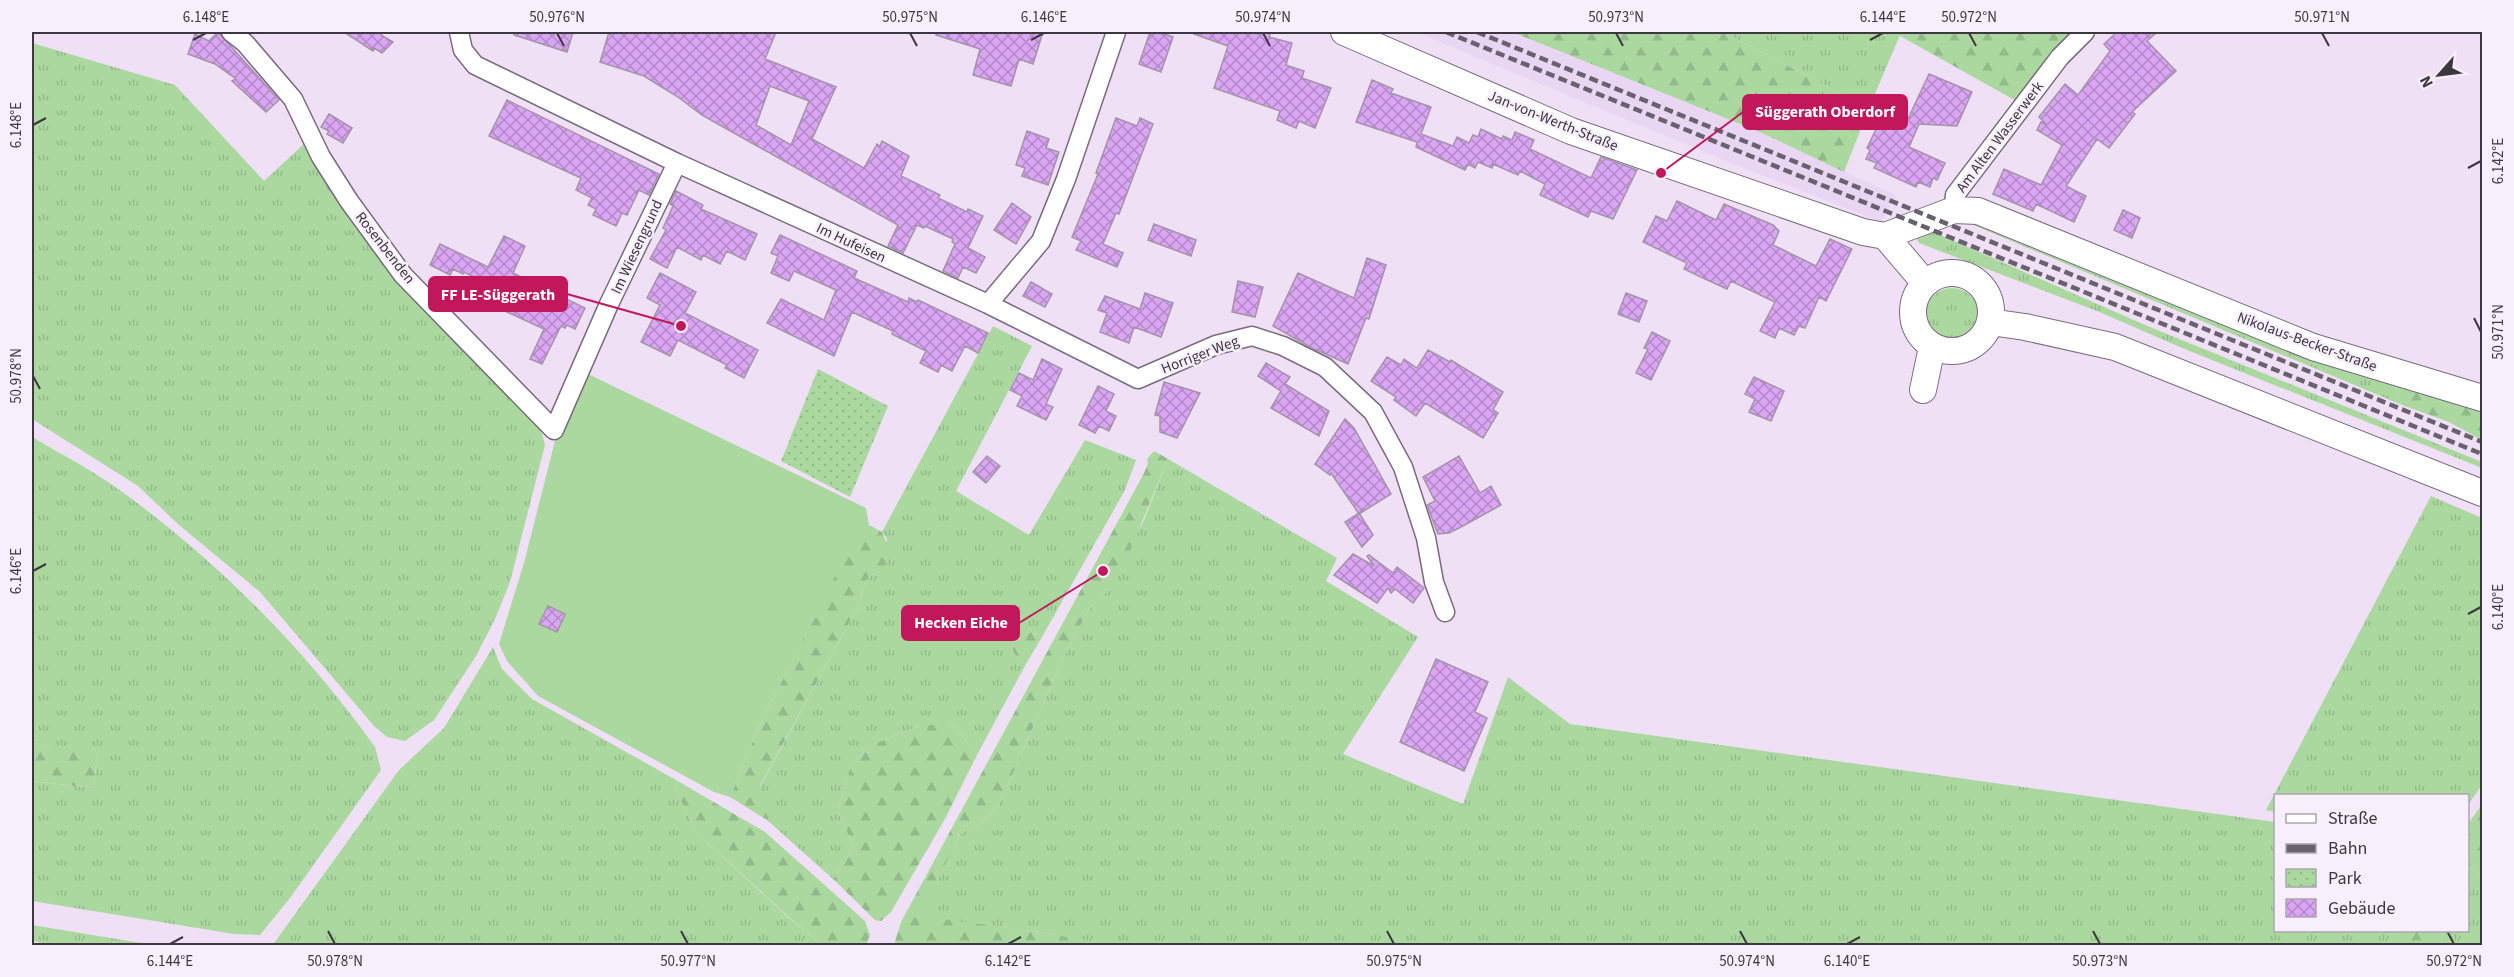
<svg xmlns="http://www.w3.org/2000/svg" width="2514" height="977" font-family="'Source Sans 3',sans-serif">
<defs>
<pattern id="grass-tufts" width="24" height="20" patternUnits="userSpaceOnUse" patternTransform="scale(1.5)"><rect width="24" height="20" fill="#aad89f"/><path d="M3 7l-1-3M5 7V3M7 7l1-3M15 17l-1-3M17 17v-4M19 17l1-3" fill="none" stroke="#93ba8a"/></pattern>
<pattern id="forest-firs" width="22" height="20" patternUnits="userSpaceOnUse" patternTransform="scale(1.5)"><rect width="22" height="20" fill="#aad89f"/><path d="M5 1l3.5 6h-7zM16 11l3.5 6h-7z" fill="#93ba8a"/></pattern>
<pattern id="park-dots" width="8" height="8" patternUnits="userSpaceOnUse" patternTransform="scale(1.5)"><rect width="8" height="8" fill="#aad89f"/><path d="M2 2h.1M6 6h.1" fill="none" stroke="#93ba8a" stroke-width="1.8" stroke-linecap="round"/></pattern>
<pattern id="building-cross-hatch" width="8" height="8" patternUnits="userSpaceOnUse" patternTransform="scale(1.5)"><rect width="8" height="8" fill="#daa6f3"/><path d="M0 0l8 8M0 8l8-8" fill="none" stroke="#b288c6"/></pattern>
</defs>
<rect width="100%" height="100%" fill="#efe0f6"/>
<path fill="#e9d6f3" d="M 1416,32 L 1512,32 L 1760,132 L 1896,196 L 1881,222 L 1736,165 Z"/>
<path fill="url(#grass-tufts)" d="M 1723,32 L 1893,32 L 1900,35 L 1869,108 Z
M 32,43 L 175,85 L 264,181 L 306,142 L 340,198 L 540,426 L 545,445 L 510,582 L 495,619 L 476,656 L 434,720 L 405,741 L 387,737 L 374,726 L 260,592 L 179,525 L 138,486 L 32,419 Z
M 1967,217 L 2396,382 L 2397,395 L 2402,405 L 1959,219 Z
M 1929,230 L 2145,325 L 2482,462 L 2482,468 L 2187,350 L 2097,311 L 1919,243 L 1915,236 Z
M1926 314a26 26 0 1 1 52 0a26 26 0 1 1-52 0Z
M 993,326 L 1032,346 L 956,491 L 1029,535 L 1085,440 L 1136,460 L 1125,490 L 1042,637 L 1034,633 L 1012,643 C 1013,654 1016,659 1026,664 L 978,753 L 951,725 L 921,725 L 874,744 L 851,765 L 838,811 L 854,848 L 833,879 L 767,820 L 760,787 L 856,610 L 867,578 L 881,571 L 887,539 L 882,532 Z
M 32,437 C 59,453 88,468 114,486 C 215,558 303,647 375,747 L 381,770 L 290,898 L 260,935 L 234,934 L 32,901 L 32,781 L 93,788 L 98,752 L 32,743 Z
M 1168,459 L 1337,558 L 1326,581 L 1418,637 L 1343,754 L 1463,804 L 1508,677 L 1570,724 L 2275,822 L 2276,930 L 2400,931 L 2393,946 L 1110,946 L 1040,932 L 919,917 L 960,834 L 981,823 L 999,805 L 1064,656 L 1088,611 L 1106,592 L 1144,520 Z
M 2431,496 L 2482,518 L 2482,785 L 2468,805 L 2468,796 L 2276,796 L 2275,812 L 2266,810 Z
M 493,647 L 502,669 L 532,699 L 676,780 L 678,795 L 697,833 L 789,918 L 820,943 L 828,945 L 272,946 L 399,770 L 444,728 Z
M 2468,865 L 2482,877 L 2482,945 L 2441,946 L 2443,931 L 2468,930 Z
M 32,925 L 153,945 L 57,946 L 32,941 Z"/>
<path fill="url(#forest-firs)" d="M 1512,32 L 1723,32 L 1869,108 L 1844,172 L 1760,132 Z
M 1893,32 L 2076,32 L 2018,102 Z
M 2396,382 L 2482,402 L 2482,440 L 2449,422 L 2402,405 L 2397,395 Z
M 1154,451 L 1168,459 L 1123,568 L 1106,592 L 1088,611 L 1064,656 L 999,805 L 981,823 L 960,834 L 920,916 L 1040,932 L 1110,945 L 894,945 L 901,922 L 1143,475 L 1148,464 L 1147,459 Z
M 869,525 L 882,532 L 891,553 L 881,571 L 867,578 L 856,610 L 760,786 L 765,793 L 767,820 L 730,797 L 757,731 L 853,539 Z
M 1023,632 L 1034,633 L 1042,637 L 1026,664 C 1016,659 1013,654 1012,643 Z
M 921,725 L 951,725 L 978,753 L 946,817 L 891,912 L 881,921 L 875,920 L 833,879 L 854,848 L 838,811 L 851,765 L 874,744 Z
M 32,743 L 98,751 L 93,788 L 32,781 Z
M 676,780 L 765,832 L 865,921 L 870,935 L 866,945 L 828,945 L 820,943 L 792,920 L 697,833 L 678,795 Z
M 2482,804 L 2482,877 L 2468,865 L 2468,824 Z
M 2400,931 L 2443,931 L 2441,945 L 2393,945 Z"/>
<path fill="url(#park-dots)" d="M 818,369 L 888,406 L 850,497 L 781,461 Z"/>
<path fill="#aad89f" d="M 588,374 L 866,508 L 869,525 L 853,540 L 757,731 L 730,797 L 714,792 L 538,696 L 507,661 L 499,644 L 524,563 L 557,433 Z"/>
<path fill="url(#building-cross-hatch)" stroke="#a294a9" stroke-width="1.5" fill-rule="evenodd" d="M 218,32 L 279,100 L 266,112 L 232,81 L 236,79 L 215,64 L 188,54 L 195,34 L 209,41 Z
M 344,32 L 383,32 L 381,35 L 393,42 L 382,53 L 374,48 L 373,51 Z
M 514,32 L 573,32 L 567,52 L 514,35 Z
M 609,32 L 776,32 L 765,59 L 836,87 L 812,139 L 864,168 L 877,144 L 880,146 L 882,141 L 909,156 L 901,176 L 940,195 L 938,198 L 967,212 L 968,209 L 983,216 L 968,248 L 985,257 L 976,273 L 963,267 L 958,278 L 943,271 L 955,244 L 952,242 L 953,239 L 925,226 L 924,228 L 917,225 L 903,253 L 888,246 L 898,225 L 702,115 L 678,97 L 644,76 L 600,62 ZM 770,86 L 809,101 L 791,145 L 756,125 Z
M 937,32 L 1043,32 L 1033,64 L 1019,59 L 1011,86 L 973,75 L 980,49 L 936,35 Z
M 1150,32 L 1159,32 L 1173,37 L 1161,72 L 1139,64 Z
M 1195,32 L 1271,32 L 1269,37 L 1292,43 L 1286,65 L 1304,71 L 1302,78 L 1331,88 L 1315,128 L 1299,121 L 1296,128 L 1277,120 L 1280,111 L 1214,88 L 1228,46 L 1194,34 Z
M 2117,32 L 2157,32 L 2147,41 L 2176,71 L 2132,112 L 2135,114 L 2109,148 L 2097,139 L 2066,186 L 2086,196 L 2074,222 L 2036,204 L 2033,211 L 1993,194 L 2004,169 L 2041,185 L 2062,145 L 2037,130 L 2041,122 L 2046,124 L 2039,117 L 2065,84 L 2078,95 L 2110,51 L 2104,44 Z
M 1929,74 L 1972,92 L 1957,126 L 1919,124 L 1909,147 L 1945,163 L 1937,180 L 1933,178 L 1930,187 L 1918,182 L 1916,187 L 1874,168 L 1877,163 L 1866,159 L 1870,150 L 1867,148 L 1880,121 L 1906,123 Z
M 1372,80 L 1393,89 L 1391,93 L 1431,107 L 1421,134 L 1453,146 L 1457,137 L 1469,143 L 1473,135 L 1478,137 L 1481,129 L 1502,139 L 1503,136 L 1512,140 L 1515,132 L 1534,140 L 1530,149 L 1591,178 L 1601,157 L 1637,170 L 1613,219 L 1591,211 L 1588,217 L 1540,195 L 1545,184 L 1520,171 L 1518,175 L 1493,164 L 1492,168 L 1478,162 L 1475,168 L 1468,164 L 1465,170 L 1416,147 L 1417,142 L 1356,122 Z
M 507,100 L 659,174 L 649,195 L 639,190 L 627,215 L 622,213 L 616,226 L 593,215 L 596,209 L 588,205 L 592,198 L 576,190 L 581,178 L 489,136 Z
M 329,114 L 352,128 L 343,143 L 327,134 L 329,131 L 321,127 Z
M 1116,118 L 1137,126 L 1140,118 L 1153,124 L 1119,214 L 1116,213 L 1103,244 L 1123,253 L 1117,267 L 1076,250 L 1081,241 L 1072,237 L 1098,174 L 1096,173 Z
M 1027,131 L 1049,139 L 1046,148 L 1059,152 L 1048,185 L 1022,176 L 1025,168 L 1016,165 Z
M 676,191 L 703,205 L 701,209 L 757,234 L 745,260 L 727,251 L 720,264 L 703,255 L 701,260 L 677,247 L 667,268 L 650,259 L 666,230 L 663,228 L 673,206 L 670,204 Z
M 1677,201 L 1716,220 L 1724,204 L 1773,225 L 1779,231 L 1773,245 L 1816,266 L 1830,239 L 1852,249 L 1826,301 L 1819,297 L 1805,328 L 1799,326 L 1794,335 L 1779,328 L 1775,338 L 1760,331 L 1775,302 L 1731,281 L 1727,289 L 1703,278 L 1684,269 L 1687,263 L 1643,242 L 1656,216 L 1667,221 Z
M 1012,203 L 1031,217 L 1016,244 L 994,230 Z
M 2123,210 L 2140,218 L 2132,238 L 2114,230 Z
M 1154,224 L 1196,240 L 1191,256 L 1148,240 Z
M 780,235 L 857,271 L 854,278 L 908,302 L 909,298 L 917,302 L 918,300 L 988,333 L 978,353 L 965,346 L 952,371 L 941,365 L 938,372 L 920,363 L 926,351 L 892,334 L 893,331 L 852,312 L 834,356 L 767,323 L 781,299 L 824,320 L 836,290 L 794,271 L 789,281 L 771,273 L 778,256 L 771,253 Z
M 504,236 L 525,246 L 513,273 L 585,308 L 575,329 L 567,325 L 565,328 L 561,326 L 542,364 L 530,359 L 544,329 L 494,306 L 502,291 L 464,272 L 463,274 L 453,269 L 450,275 L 430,265 L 440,244 L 488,267 Z
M 1367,258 L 1386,265 L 1369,319 L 1366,318 L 1348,364 L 1312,348 L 1273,326 L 1298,273 L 1354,298 Z
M 660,273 L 696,292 L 685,313 L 758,350 L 744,378 L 725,368 L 727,365 L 678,340 L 670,356 L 641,342 L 660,305 L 647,298 Z
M 1238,281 L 1263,287 L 1255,317 L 1232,312 Z
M 1031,282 L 1052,294 L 1045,307 L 1023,296 Z
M 1145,293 L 1173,303 L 1161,337 L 1134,327 L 1129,343 L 1100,332 L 1107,313 L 1098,310 L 1105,296 L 1140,309 Z
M 1626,293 L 1647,301 L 1639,322 L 1618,314 Z
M 1652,332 L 1670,341 L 1651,380 L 1636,373 L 1648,349 L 1644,348 Z
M 1428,350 L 1450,362 L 1451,360 L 1503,392 L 1493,410 L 1498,413 L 1483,438 L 1425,403 L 1416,416 L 1394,400 L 1396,397 L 1371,381 L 1387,357 L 1401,365 L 1404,359 L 1417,368 Z
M 1042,359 L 1062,369 L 1046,404 L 1053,407 L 1046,420 L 1017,406 L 1022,396 L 1010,390 L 1019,373 L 1033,380 Z
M 1266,363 L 1290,377 L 1285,384 L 1329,411 L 1319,436 L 1271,408 L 1281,391 L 1258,376 Z
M 1754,377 L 1784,391 L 1771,421 L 1749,412 L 1755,399 L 1745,394 Z
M 1164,382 L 1200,393 L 1177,438 L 1160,432 L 1160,416 L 1155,415 Z
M 1098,386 L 1114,394 L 1106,411 L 1116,416 L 1109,431 L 1099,426 L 1095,433 L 1079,425 Z
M 1345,419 L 1354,428 L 1391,494 L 1359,514 L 1331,473 L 1330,475 L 1315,464 Z
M 987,456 L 1000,466 L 986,483 L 973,472 Z
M 1459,456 L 1480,493 L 1491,486 L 1501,505 L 1461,527 L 1449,533 L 1438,534 L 1427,505 L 1435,501 L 1423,477 Z
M 1359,513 L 1373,535 L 1362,547 L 1345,522 Z
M 1353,554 L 1374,566 L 1367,556 L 1369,555 L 1393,573 L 1397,567 L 1424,588 L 1413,603 L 1395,589 L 1391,593 L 1388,588 L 1377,603 L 1334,575 Z
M 548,606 L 565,614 L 557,632 L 539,624 Z
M 1436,659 L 1488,682 L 1475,712 L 1487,718 L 1464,771 L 1400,742 Z"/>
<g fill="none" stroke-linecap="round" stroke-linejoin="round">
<g stroke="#796c80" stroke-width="21">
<path id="street" d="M 231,32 L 245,43 L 293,99 L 321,157 L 349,201 L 403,275 L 554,430 L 609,304 L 677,163
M 459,32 L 463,50 L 475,65 L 677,163 L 988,304 L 1138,379 L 1216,345 L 1252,336 L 1283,346 L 1325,367 L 1373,412 L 1403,467 L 1426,538 L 1434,582 L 1445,612
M 1954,210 L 1955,195 L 2060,57 L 2085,32
M 988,304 L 1041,241 L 1066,179 L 1116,32"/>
</g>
<g stroke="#796c80" stroke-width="28">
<path id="secondary" d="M 1344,32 L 1571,131 L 1863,232 L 1885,236 L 1954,210 L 1978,211 L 2313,347 L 2482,398
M 1885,236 L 1925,283
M1913 312a39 39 0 1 1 78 0a39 39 0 1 1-78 0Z
M 1990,322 L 2025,327 L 2115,347 L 2482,493
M 1923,390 L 1932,347"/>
</g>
<use href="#street" stroke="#fff" stroke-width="18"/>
<use href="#secondary" stroke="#fff" stroke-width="26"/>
<path stroke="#69616d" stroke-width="4.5" stroke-dasharray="9 4.5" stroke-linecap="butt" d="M 1446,32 L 2482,454
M 1477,32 L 2482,442"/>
</g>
<path fill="none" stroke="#3d3740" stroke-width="2" d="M 557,33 L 564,46M 910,33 L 917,46M 1263,33 L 1270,46M 1616,33 L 1623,46M 1969,33 L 1976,46M 2322,33 L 2329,46M 193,40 L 206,33M 1031,40 L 1044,33M 1870,40 L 1883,33M 33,125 L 46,118M 2468,168 L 2481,161M 2474,318 L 2481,332M 33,376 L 40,389M 33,571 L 46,564M 2468,614 L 2481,607M 328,931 L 335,944M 681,931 L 688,944M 1387,931 L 1394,944M 1740,931 L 1747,944M 2093,931 L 2100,944M 2447,931 L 2454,944M 170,944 L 183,937M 1008,944 L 1021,937M 1847,944 L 1860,937"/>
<g text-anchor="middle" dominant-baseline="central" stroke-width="5" stroke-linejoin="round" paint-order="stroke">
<g font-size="15" fill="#3d3740" stroke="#f8effd">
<text transform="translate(1553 121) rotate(22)">Jan-von-Werth-Straße</text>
<text transform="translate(2000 137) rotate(-53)">Am Alten Wasserwerk</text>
<text transform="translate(851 243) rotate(25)">Im Hufeisen</text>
<text transform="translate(637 247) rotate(-65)">Im Wiesengrund</text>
<text transform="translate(385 248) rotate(52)">Rosenbenden</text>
<text transform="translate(2307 342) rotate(20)">Nikolaus-Becker-Straße</text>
<text transform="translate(1200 355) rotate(-21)">Horriger Weg</text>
</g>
</g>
<path fill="none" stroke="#c2185b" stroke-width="2" d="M1661 173L1743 112M681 326L567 294M1103 571L1019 623"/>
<g fill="#c2185b" stroke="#f8effd" stroke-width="2">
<circle cx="1661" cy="173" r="6"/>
<circle cx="681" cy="326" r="6"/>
<circle cx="1103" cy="571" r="6"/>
</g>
<g fill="#c2185b" stroke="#c2185b" stroke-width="2">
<rect x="1743" y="95" width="164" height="34" rx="6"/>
<rect x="429" y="277" width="138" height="34" rx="6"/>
<rect x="902" y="606" width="117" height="34" rx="6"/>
</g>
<g font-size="16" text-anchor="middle" font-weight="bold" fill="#fff">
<text x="1825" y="117">Süggerath Oberdorf</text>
<text x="498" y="300">FF LE-Süggerath</text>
<text x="961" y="628">Hecken Eiche</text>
</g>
<rect width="2514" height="977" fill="none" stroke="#f8effd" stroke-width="66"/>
<rect x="2274" y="794" width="195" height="138" fill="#f8effd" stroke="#ada5b1" stroke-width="1.5"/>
<rect x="2286" y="814" width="30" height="9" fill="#ffffff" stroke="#ada5b1" stroke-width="1.5"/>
<text x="2328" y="824" font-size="18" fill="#3d3740">Straße</text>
<rect x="2286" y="844" width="30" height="9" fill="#69616d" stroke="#ada5b1" stroke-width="1.5"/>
<text x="2328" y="854" font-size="18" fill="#3d3740">Bahn</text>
<rect x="2286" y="869" width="30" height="18" fill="url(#park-dots)" stroke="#ada5b1" stroke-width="1.5"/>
<text x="2328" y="884" font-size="18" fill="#3d3740">Park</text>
<rect x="2286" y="899" width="30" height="18" fill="url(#building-cross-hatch)" stroke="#ada5b1" stroke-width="1.5"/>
<text x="2328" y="914" font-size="18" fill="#3d3740">Gebäude</text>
<g transform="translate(2439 75) rotate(242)" stroke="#f8effd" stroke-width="4.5" paint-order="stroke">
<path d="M0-4.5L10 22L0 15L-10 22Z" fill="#3d3740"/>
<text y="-9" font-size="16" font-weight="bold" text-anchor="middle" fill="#3d3740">N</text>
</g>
<rect x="33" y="33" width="2448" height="911" fill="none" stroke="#3d3740" stroke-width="2"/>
<g font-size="15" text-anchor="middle" fill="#3d3740">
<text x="206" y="22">6.148°E</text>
<text x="557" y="22">50.976°N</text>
<text x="910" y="22">50.975°N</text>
<text x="1044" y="22">6.146°E</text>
<text x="1263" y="22">50.974°N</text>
<text x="1616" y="22">50.973°N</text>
<text x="1883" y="22">6.144°E</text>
<text x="1969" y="22">50.972°N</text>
<text x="2322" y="22">50.971°N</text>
<text transform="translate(16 125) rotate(-90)" y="5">6.148°E</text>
<text transform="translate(2498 161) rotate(-90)" y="5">6.142°E</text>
<text transform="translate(2498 332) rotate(-90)" y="5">50.971°N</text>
<text transform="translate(16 376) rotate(-90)" y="5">50.978°N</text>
<text transform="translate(16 571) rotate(-90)" y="5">6.146°E</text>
<text transform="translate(2498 607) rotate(-90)" y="5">6.140°E</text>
<text x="170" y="966">6.144°E</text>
<text x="335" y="966">50.978°N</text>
<text x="688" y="966">50.977°N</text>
<text x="1008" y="966">6.142°E</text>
<text x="1394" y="966">50.975°N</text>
<text x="1747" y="966">50.974°N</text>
<text x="1847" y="966">6.140°E</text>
<text x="2100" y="966">50.973°N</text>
<text x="2454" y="966">50.972°N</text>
</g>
</svg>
